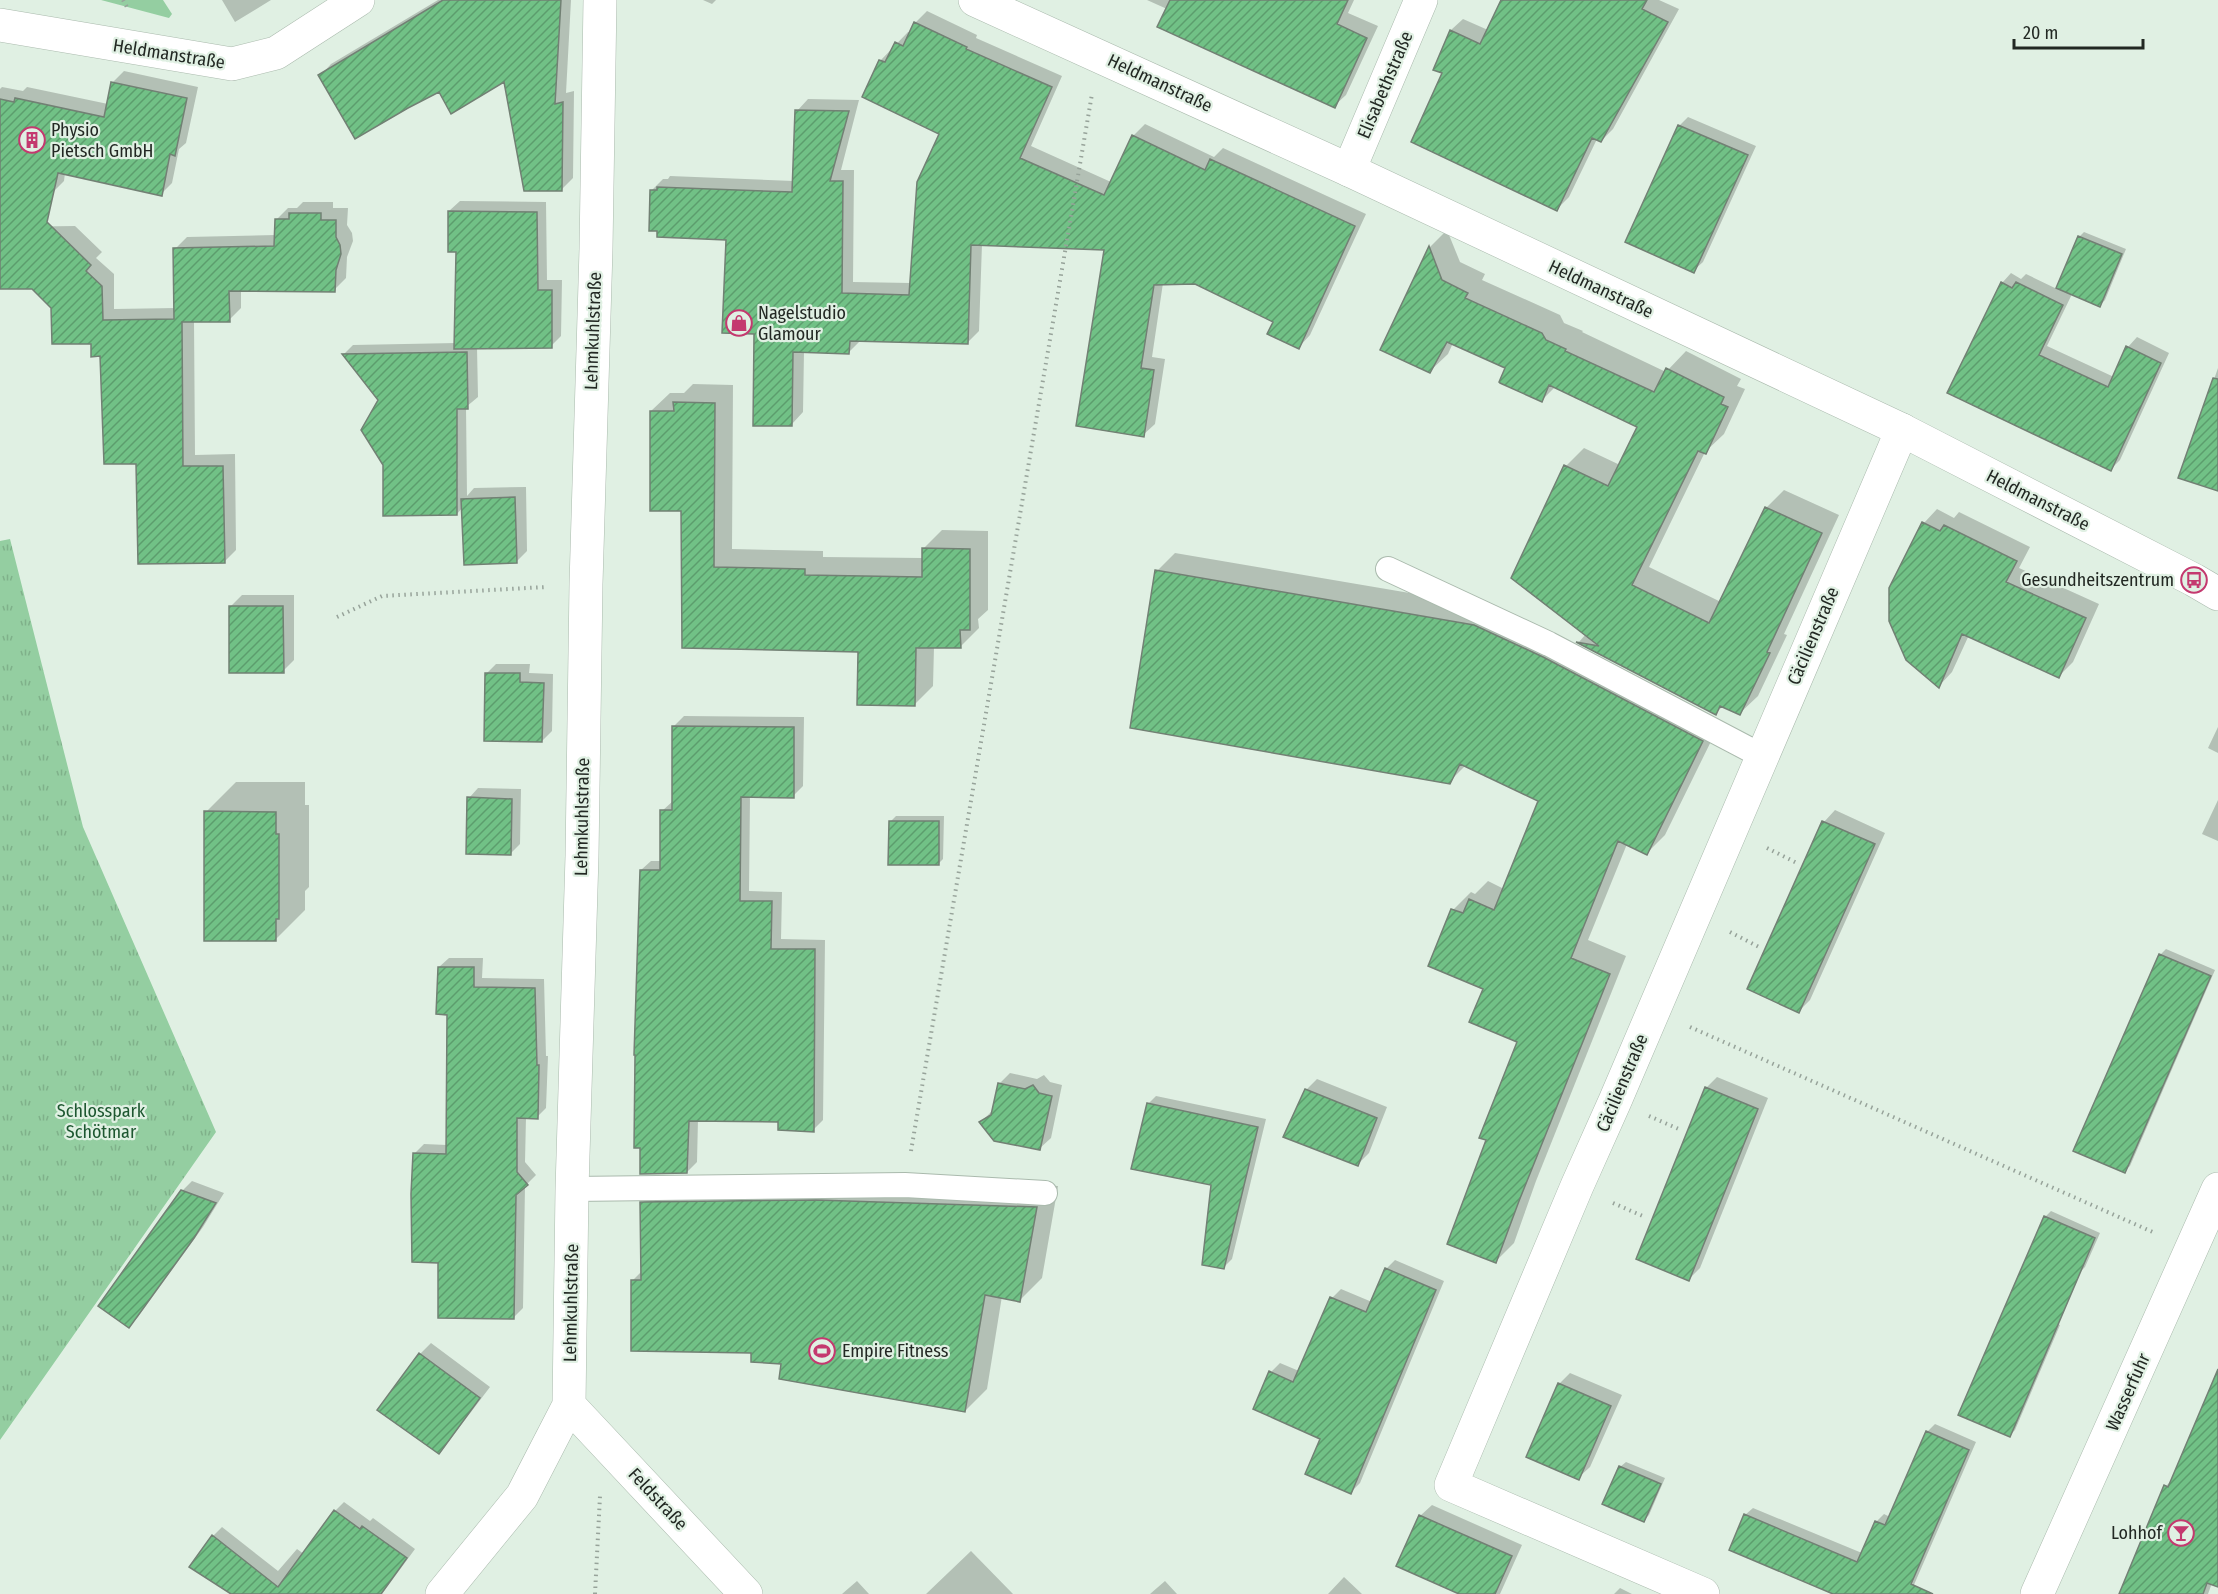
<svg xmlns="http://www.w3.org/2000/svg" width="2218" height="1594" font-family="'Fira Sans Condensed',sans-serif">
<defs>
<pattern id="park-tufts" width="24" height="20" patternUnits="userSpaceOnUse" patternTransform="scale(1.5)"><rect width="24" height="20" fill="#94cea1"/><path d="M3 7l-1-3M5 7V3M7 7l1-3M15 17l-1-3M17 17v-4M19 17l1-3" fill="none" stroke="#7fb18a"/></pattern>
<pattern id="building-hatch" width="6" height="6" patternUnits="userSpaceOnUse" patternTransform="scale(1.5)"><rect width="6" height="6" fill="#71c186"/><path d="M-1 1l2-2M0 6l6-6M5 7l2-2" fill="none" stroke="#5c9d6d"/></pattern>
</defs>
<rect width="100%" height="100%" fill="#e0f0e3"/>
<path fill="#94cea1" d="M 101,0 L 163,0 L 172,14 L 169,18 Z"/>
<path fill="url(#park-tufts)" d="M 10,539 L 83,827 L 216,1132 L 0,1440 L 0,541 Z"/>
<path fill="#0003" d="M 222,0 L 271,0 L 235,22 Z
M 438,0 L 571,0 L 566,93 L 574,91 L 573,178 L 562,189 L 506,79 L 439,90 L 320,76 L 331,64 Z
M 703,0 L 716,0 L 712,4 Z
M 1147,0 L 1354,0 L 1348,13 L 1378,26 L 1346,95 L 1334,106 L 1167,9 Z
M 1503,0 L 1659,0 L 1679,9 L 1613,129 L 1601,141 L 1597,139 L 1569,197 L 1557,209 L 1444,72 L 1435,69 L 1451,30 L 1463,19 L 1488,30 Z
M 927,11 L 977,35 L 976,38 L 1062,76 L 1031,146 L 1111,182 L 1133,136 L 1145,124 L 1214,157 L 1223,148 L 1366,214 L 1310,335 L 1299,347 L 1275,321 L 1196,283 L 1163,283 L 1152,357 L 1165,359 L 1155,424 L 1143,435 L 1106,249 L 982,244 L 979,331 L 967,343 L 860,341 L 849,352 L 804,351 L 803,412 L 792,424 L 756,333 L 727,238 L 652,190 L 663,179 L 668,179 L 670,176 L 794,181 L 797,111 L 808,99 L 859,100 L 841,170 L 854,170 L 853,282 L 911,283 L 941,133 L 880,61 L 908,32 L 911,33 L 915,23 Z
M 124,71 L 198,87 L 186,143 L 179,149 L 172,183 L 161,194 L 65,173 L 64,181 L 52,193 L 0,181 L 0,89 L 2,87 L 23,91 L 27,87 L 108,104 L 113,82 Z
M 1688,117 L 1756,146 L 1703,262 L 1693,271 L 1679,126 Z
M 460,201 L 546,202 L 547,280 L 562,280 L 561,336 L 551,346 L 477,347 L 478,397 L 466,407 L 467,496 L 474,488 L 526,487 L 527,551 L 516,562 L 463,507 L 457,514 L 384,465 L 380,400 L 344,354 L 353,345 L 456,343 L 458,250 L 449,211 Z
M 303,202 L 333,202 L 333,208 L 348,208 L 347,225 L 352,233 L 353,241 L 347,257 L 346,278 L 334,290 L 241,289 L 241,308 L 229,320 L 194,321 L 195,455 L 235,454 L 236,550 L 224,562 L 137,462 L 102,355 L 92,342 L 32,287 L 0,288 L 0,231 L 4,227 L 75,226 L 102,252 L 96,258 L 114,274 L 114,309 L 176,308 L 175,249 L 187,237 L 276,235 L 276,220 L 288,208 L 297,208 Z
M 1447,230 L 1460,262 L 1485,274 L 1482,280 L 1560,315 L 1564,323 L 1583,331 L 1582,332 L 1666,372 L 1686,351 L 1741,379 L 1737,386 L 1745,389 L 1724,434 L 1705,452 L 1649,567 L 1721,602 L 1766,508 L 1784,490 L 1839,515 L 1784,634 L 1787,635 L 1758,696 L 1740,713 L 1724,705 L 1715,714 L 1579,642 L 1586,634 L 1566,466 L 1584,448 L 1620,465 L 1639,426 L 1555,387 L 1542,400 L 1507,368 L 1453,343 L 1448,354 L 1430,371 L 1382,349 L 1430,247 Z
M 2084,232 L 2126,249 L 2105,300 L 2100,305 L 2072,294 L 2047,346 L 2114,377 L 2128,347 L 2137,337 L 2169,353 L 2120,460 L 2110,470 L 1949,392 L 2002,283 L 2011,273 L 2021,279 L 2026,274 L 2057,289 L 2079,237 Z
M 2218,368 L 2218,490 L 2180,477 Z
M 693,384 L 733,385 L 732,549 L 823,551 L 823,557 L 923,558 L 923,549 L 942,530 L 988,531 L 988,610 L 978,619 L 979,628 L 960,647 L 934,647 L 933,686 L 914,705 L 859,650 L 683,647 L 683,509 L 651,411 L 670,393 L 684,393 Z
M 1937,509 L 1954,518 L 1959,512 L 2030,547 L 2019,568 L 2099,604 L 2073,662 L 2059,676 L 1969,635 L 1952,672 L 1939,686 L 1924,523 Z
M 1175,553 L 1492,607 L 1720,723 L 1665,835 L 1647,853 L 1627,844 L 1588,940 L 1626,956 L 1536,1181 L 1514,1243 L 1496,1261 L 1519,1041 L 1485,988 L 1453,910 L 1471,892 L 1475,894 L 1488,881 L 1504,889 L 1540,800 L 1466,765 L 1449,782 L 1157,571 Z
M 242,595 L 294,595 L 294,660 L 283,671 L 230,607 Z
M 496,664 L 530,664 L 529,673 L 553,674 L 552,731 L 542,741 L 487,673 Z
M 684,716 L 804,717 L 803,786 L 793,796 L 750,796 L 749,891 L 782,892 L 781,939 L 825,940 L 823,1120 L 813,1130 L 780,1121 L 698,1119 L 697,1162 L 687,1172 L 641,870 L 651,861 L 661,861 L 662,811 L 673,801 L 674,726 Z
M 2218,727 L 2218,753 L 2208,748 Z
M 236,782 L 305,782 L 305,805 L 309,805 L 309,887 L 305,891 L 305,910 L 275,940 L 206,812 Z
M 478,788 L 521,789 L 520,844 L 510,854 L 469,798 Z
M 2218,800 L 2218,841 L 2202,834 Z
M 1835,810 L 1885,833 L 1810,1000 L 1799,1011 L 1749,988 L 1824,822 Z
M 896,816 L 944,816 L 943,859 L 938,864 L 891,821 Z
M 2166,949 L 2215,970 L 2130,1166 L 2124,1171 L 2160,955 Z
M 449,958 L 483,958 L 482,978 L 544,979 L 546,1056 L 548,1056 L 546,1108 L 537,1117 L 526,1117 L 525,1162 L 536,1175 L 525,1186 L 523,1308 L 514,1317 L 440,1261 L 414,1154 L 424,1144 L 447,1145 L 449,1013 L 439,967 Z
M 1010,1073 L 1037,1079 L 1044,1075 L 1050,1082 L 1062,1085 L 1051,1138 L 1039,1149 L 981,1122 L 992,1111 L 999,1084 Z
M 1717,1077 L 1768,1098 L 1700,1268 L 1689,1279 L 1706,1088 Z
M 1317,1079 L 1387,1107 L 1369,1153 L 1358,1164 L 1306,1090 Z
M 1156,1096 L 1266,1119 L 1232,1259 L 1224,1267 L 1213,1184 L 1148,1104 Z
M 839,1179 L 1058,1186 L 1042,1278 L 1020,1300 L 1002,1296 L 987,1389 L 965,1411 L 783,1362 L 753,1351 L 633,1280 L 642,1271 L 642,1203 L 664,1181 Z
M 192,1181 L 224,1193 L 203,1227 L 138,1317 L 129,1326 L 182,1191 Z
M 2051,1211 L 2100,1233 L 2085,1267 L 2080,1272 L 2031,1251 L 2046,1216 Z
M 1395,1260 L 1444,1281 L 1360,1483 L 1351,1492 L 1322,1438 L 1255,1408 L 1271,1372 L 1280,1363 L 1299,1371 L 1332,1298 L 1341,1289 L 1372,1302 L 1386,1269 Z
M 2011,1302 L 2060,1325 L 2015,1430 L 2009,1436 Z
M 431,1343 L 490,1387 L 449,1441 L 438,1452 L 420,1354 Z
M 1570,1373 L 1622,1395 L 1590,1467 L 1578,1478 L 1559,1384 Z
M 1935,1424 L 1976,1442 L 1910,1594 L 1846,1594 L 1745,1515 L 1753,1508 L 1862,1553 L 1876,1522 L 1884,1514 L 1890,1517 L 1927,1432 Z
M 1626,1462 L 1665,1478 L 1649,1515 L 1644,1520 L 1620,1467 Z
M 2173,1479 L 2218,1586 L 2212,1583 L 2208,1594 L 2121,1594 L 2166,1486 Z
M 344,1502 L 370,1521 L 373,1518 L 415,1549 L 382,1594 L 233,1594 L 213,1536 L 222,1527 L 278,1571 L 297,1549 L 304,1554 L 335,1511 Z
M 1432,1505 L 1522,1545 L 1500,1594 L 1463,1594 L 1420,1516 Z
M 971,1551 L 1013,1594 L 926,1594 Z
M 1344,1577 L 1362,1594 L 1328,1594 Z
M 857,1581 L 869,1594 L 842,1594 Z
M 1165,1581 L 1177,1594 L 1150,1594 Z
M 1620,1588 L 1632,1594 L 1614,1594 Z"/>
<path fill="url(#building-hatch)" stroke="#728074" stroke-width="1.5" d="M 443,0 L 561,0 L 555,104 L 563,102 L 562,191 L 524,191 L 504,82 L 451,114 L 439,92 L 408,108 L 355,139 L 318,75 Z
M 1170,0 L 1348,0 L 1337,24 L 1367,38 L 1335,108 L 1157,27 Z
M 1501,0 L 1647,0 L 1642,9 L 1668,22 L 1601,142 L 1592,138 L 1557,211 L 1411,142 L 1442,73 L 1433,70 L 1450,30 L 1480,44 Z
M 914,22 L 967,47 L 966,49 L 1052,87 L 1020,158 L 1104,195 L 1132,135 L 1205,170 L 1210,159 L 1355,226 L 1299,349 L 1267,334 L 1273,322 L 1195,284 L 1154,285 L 1141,368 L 1154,370 L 1144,437 L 1076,426 L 1104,250 L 971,245 L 968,344 L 850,341 L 849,354 L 793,352 L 792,426 L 753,426 L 754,334 L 722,333 L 726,240 L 657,237 L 657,231 L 649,231 L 650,190 L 657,190 L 657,187 L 792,192 L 795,110 L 849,111 L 830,181 L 843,181 L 842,293 L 909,295 L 917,182 L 939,134 L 862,97 L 879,60 L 885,62 L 895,42 L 903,46 Z
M 111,82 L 187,98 L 175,156 L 170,154 L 162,196 L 58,173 L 47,222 L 91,265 L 86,271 L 102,286 L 103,320 L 174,319 L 173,248 L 274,246 L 275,219 L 289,219 L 289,213 L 321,213 L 321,220 L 336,220 L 336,237 L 340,245 L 341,254 L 336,270 L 335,292 L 229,291 L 230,322 L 182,322 L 183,466 L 223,466 L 225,563 L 138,564 L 136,464 L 104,464 L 100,356 L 91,357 L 91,344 L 52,344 L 51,308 L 32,289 L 0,289 L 0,99 L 14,102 L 15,98 L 104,117 Z
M 1678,125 L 1748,155 L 1694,273 L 1625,242 Z
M 448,211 L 537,212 L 538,290 L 552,290 L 552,348 L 454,349 L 456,252 L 448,252 Z
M 2078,236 L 2122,254 L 2100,307 L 2056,288 Z
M 1429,246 L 1442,280 L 1468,293 L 1465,298 L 1542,333 L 1546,340 L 1566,349 L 1565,351 L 1654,392 L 1666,368 L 1724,397 L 1721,404 L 1728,407 L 1706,454 L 1698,451 L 1632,585 L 1709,623 L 1765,507 L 1822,533 L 1767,652 L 1770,653 L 1740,715 L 1720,706 L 1716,715 L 1576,642 L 1599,646 L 1511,578 L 1564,465 L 1608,486 L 1637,427 L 1549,385 L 1542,402 L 1500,383 L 1499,382 L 1505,368 L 1447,342 L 1430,373 L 1380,350 Z
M 2001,282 L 2012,288 L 2016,282 L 2063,305 L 2039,355 L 2108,387 L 2126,346 L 2161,363 L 2111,471 L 1947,393 Z
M 467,352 L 468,409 L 457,409 L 457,515 L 383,516 L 383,465 L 361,430 L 378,400 L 342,354 Z
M 2213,378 L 2218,379 L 2218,491 L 2178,478 Z
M 673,402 L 715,403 L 714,567 L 805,569 L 805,575 L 922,577 L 922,548 L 970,549 L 970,630 L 960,630 L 961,648 L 916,648 L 915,706 L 857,705 L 858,652 L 682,648 L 681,511 L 650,511 L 650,411 L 674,411 Z
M 515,497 L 517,563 L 464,565 L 461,499 Z
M 1922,522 L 1940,531 L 1944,525 L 2017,561 L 2006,582 L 2086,618 L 2059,678 L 1962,634 L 1939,688 L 1906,660 L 1889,621 L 1889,588 Z
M 1155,570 L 1474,625 L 1543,657 L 1703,741 L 1647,855 L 1618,841 L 1571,958 L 1610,974 L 1519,1201 L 1496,1263 L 1447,1244 L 1486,1140 L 1479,1138 L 1517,1042 L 1469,1022 L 1483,989 L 1428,966 L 1451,909 L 1463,913 L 1469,899 L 1494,910 L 1538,801 L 1460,764 L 1450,784 L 1130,728 Z
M 229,606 L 283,606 L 284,673 L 229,673 Z
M 485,673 L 520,673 L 520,682 L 544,683 L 542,742 L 484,741 Z
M 672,726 L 794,727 L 794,798 L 741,797 L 740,901 L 772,901 L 771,949 L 815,949 L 814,1132 L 778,1130 L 778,1122 L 689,1121 L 687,1173 L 640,1174 L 640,1148 L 634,1148 L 635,1055 L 634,1055 L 640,870 L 660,870 L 660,810 L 672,810 Z
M 467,797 L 512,799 L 511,855 L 466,854 Z
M 204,811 L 276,812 L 276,834 L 279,834 L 279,919 L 276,919 L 276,941 L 204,941 Z
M 889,821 L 939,821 L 939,865 L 888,865 Z
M 1822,821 L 1875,844 L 1799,1013 L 1747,989 Z
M 2159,954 L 2211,976 L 2125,1173 L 2073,1151 Z
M 438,967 L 474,967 L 474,987 L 535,988 L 537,1065 L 539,1065 L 538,1119 L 517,1118 L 517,1172 L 528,1185 L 516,1195 L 514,1319 L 438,1318 L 438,1263 L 412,1262 L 411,1194 L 413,1153 L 446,1154 L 447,1015 L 436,1014 Z
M 998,1083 L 1025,1089 L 1033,1085 L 1039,1093 L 1052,1096 L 1040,1150 L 994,1141 L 979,1122 L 991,1115 Z
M 1705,1087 L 1758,1109 L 1689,1281 L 1636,1259 Z
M 1305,1089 L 1377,1118 L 1358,1166 L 1283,1137 Z
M 1147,1103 L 1258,1127 L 1224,1269 L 1202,1265 L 1211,1185 L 1131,1169 Z
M 181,1190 L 216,1203 L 194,1238 L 129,1328 L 98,1306 Z
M 816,1200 L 1037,1207 L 1020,1302 L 985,1295 L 965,1412 L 779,1379 L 781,1364 L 751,1362 L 751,1353 L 631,1351 L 631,1280 L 641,1280 L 640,1202 Z
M 2044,1216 L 2095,1238 L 2010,1437 L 1958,1415 Z
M 1385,1268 L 1436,1290 L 1351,1494 L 1305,1474 L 1320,1439 L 1253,1409 L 1269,1371 L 1293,1382 L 1330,1297 L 1366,1312 Z
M 419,1353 L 480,1398 L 439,1454 L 377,1410 Z
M 2218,1369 L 2218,1587 L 2207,1583 L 2203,1594 L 2119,1594 L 2164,1485 L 2168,1487 Z
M 1558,1383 L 1611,1406 L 1579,1480 L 1526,1457 Z
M 1926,1431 L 1969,1450 L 1911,1584 L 1933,1594 L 1833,1594 L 1729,1550 L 1744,1514 L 1857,1562 L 1875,1521 L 1885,1525 Z
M 1619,1466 L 1661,1484 L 1644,1522 L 1602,1504 Z
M 334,1510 L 360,1529 L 362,1526 L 407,1558 L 381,1594 L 231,1594 L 189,1567 L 212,1535 L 278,1587 Z
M 1419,1515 L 1512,1556 L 1495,1594 L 1459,1594 L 1396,1566 Z"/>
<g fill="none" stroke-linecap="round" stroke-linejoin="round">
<g stroke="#aabaad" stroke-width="26">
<path id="lane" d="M 1388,569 L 1549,644 L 1762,756
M 572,1189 L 905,1185 L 1045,1193"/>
</g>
<g stroke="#aabaad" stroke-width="34">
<path id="street" d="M 1349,170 L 1421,0
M 569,1405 L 746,1594
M 442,1594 L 522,1496 L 569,1405 L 572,1189 L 582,856 L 586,584 L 596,249 L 600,0
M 1703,1594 L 1451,1485 L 1577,1186 L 1615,1101 L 1902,430"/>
</g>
<g stroke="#aabaad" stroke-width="34">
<path id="secondary" d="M 975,0 L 1349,170 L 1902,430 L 2194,580 L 2218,594
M 0,25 L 232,64 L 276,53 L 358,0
M 2037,1594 L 2218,1189"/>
</g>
<path stroke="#97a39a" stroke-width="4" stroke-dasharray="1.5 4.5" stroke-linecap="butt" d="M 123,0 L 127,7
M 337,617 L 382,596 L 546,587
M 1767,848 L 1799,864
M 1730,932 L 1759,947
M 1690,1027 L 2155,1233
M 1649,1116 L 1681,1130
M 911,1151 L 1092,94
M 1613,1203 L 1645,1217
M 595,1594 L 600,1496"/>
<use href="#lane" stroke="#fff" stroke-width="24"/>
<use href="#street" stroke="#fff" stroke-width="33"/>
<use href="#secondary" stroke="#fff" stroke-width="33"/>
</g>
<defs>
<g id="building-ring" transform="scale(1.35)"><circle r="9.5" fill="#e0f0e3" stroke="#c4396f" stroke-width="1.5"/><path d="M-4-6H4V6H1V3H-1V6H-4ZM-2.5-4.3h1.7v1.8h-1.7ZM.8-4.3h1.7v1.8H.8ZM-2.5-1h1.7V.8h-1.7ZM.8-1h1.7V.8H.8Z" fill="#c4396f"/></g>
<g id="shop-ring" transform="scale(1.35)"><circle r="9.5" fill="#e0f0e3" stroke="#c4396f" stroke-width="1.5"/><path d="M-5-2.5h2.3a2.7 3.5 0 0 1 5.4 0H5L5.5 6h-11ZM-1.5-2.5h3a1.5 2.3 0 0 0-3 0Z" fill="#c4396f"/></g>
<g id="bus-ring" transform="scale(1.35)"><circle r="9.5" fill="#e0f0e3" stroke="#c4396f" stroke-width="1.5"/><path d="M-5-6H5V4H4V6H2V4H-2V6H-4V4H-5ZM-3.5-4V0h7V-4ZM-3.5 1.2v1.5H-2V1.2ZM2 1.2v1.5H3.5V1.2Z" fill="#c4396f"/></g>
<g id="stadium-ring" transform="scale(1.35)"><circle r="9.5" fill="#e0f0e3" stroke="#c4396f" stroke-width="1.5"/><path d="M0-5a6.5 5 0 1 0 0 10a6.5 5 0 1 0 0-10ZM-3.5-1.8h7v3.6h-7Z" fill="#c4396f"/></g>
<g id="bar-ring" transform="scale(1.35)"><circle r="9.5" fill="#e0f0e3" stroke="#c4396f" stroke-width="1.5"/><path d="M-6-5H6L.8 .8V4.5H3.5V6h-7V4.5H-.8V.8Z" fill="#c4396f"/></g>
</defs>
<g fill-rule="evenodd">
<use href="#building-ring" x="32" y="140"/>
<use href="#shop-ring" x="739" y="323"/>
<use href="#bus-ring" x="2194" y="580"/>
<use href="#stadium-ring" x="822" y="1351"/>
<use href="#bar-ring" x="2181" y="1533"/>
</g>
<g text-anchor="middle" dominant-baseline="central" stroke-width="4.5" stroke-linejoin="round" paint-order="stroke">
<g font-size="18" fill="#222823" stroke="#e0f0e3">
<text transform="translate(169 54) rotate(9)">Heldmanstraße</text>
<text transform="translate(1160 83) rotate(25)">Heldmanstraße</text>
<text transform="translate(1385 85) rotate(-67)">Elisabethstraße</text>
<text transform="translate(1601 289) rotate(25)">Heldmanstraße</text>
<text transform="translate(593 331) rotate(-88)">Lehmkuhlstraße</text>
<text transform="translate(2038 500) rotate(27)">Heldmanstraße</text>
<text transform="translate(1813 636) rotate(-67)">Cäcilienstraße</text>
<text transform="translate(582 817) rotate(-89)">Lehmkuhlstraße</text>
<text transform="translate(1622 1083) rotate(-67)">Cäcilienstraße</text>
<text transform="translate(571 1303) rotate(-89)">Lehmkuhlstraße</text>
<text transform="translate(2128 1392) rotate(-66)">Wasserfuhr</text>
<text transform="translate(658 1499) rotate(47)">Feldstraße</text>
</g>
<g font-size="18" fill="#222823" stroke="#e0f0e3" text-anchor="start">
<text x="51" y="130">Physio<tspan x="51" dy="21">Pietsch GmbH</tspan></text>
<text x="758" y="313">Nagelstudio<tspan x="758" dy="21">Glamour</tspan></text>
<text x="2174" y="580" text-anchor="end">Gesundheitszentrum</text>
<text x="842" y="1351">Empire Fitness</text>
<text x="2162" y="1533" text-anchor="end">Lohhof</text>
</g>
<g font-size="18" fill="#1d5730" stroke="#e0f0e3">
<text x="101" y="1111">Schlosspark<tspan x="101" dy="21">Schötmar</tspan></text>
</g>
</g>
<path d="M2014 39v9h129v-9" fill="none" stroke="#222823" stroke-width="3"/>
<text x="2023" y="39" font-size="18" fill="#222823" stroke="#e0f0e3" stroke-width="4.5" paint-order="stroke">20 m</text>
</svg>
